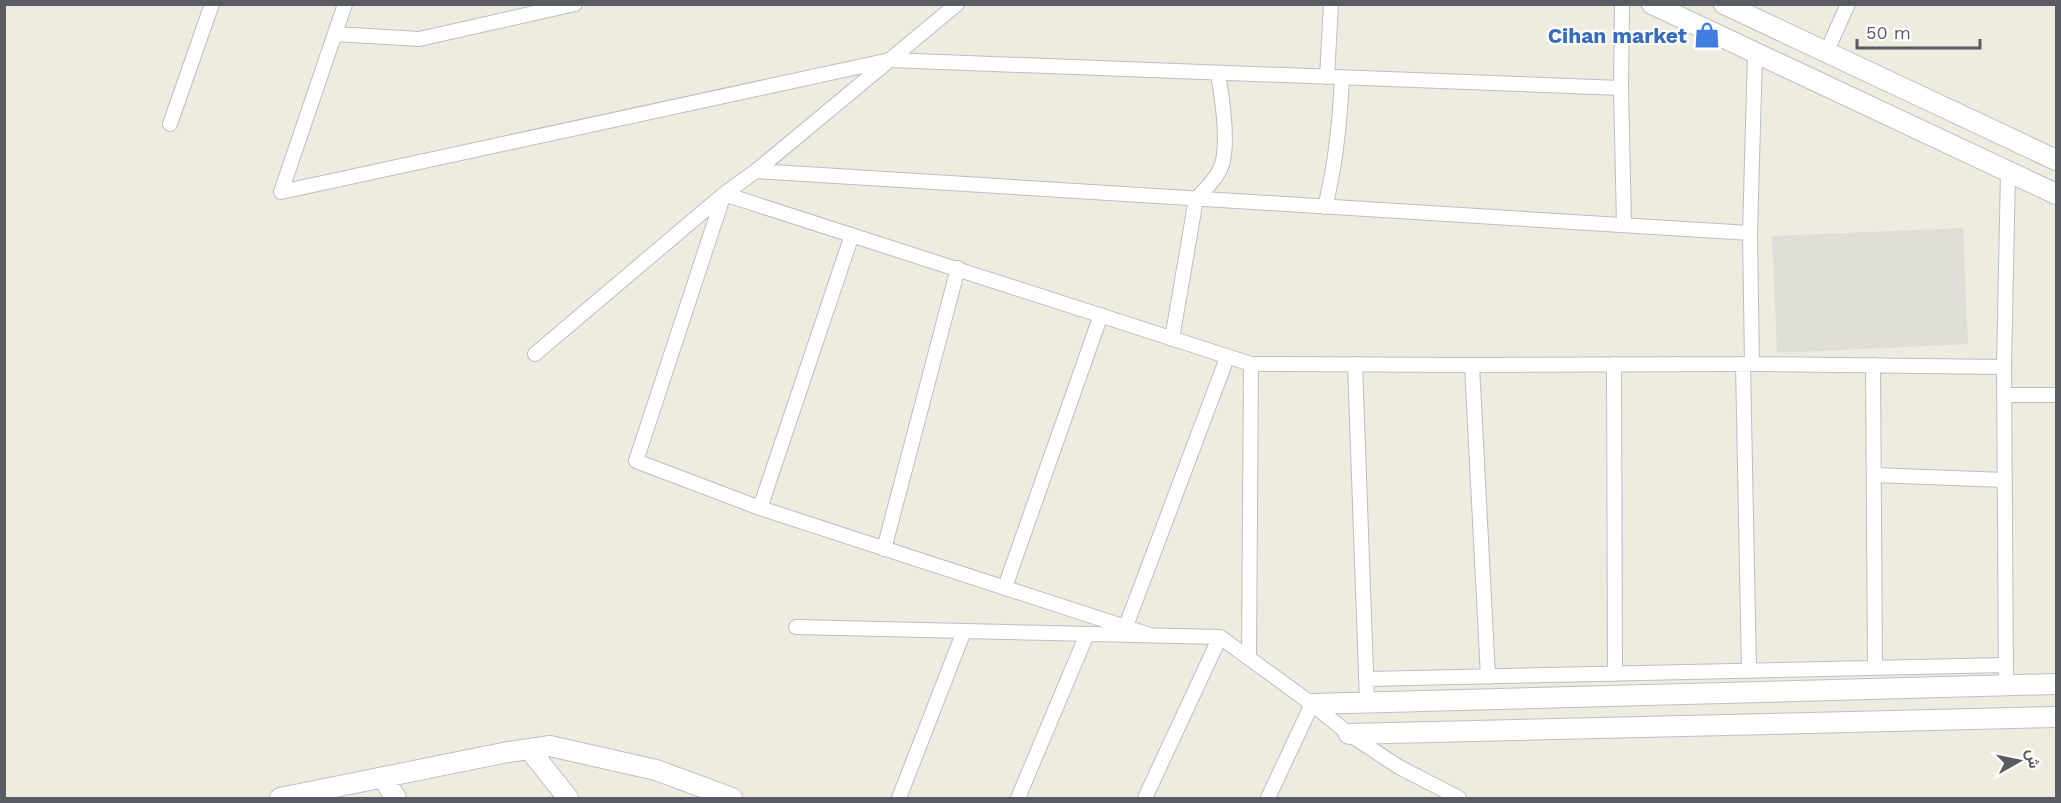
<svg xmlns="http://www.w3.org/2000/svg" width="2061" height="803" font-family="'Work Sans',Vazirmatn,sans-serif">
<rect width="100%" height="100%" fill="#edecdf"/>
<path fill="#e0dfd7" d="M 1963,228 L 1968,344 L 1777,353 L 1772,236 Z"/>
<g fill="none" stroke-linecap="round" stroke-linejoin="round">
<g stroke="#bcbec5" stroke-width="16">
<path id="street" d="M 345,4 L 281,192 L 890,60 L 1621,88
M 1622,4 L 1621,88 L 1624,225
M 335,34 L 419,39 L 575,4
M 1826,53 L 1848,4
M 1327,77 L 1331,4
M 170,124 L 212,4
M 756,171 L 1750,233
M 1325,207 C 1336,164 1340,122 1342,77
M 1172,339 L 1196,199 C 1206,189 1220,175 1223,161 C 1228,136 1222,98 1218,73
M 535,354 L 724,194 L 756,171 L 957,4
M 1355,364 L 1367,701
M 1614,364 L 1615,674
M 1743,364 L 1749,671
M 1752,364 L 1750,233 L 1755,53
M 1472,365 L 1488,677
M 1873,365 L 1875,668
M 2004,395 L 2056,395
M 1874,475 L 2005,480
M 760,508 L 852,235
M 884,549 L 958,268
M 1005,587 L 1101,315
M 796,627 L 1220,637 L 1312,704 L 1349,734 L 1399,767 L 1459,798
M 1123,634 L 1227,358
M 1150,635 L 760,508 L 636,461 L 724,194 L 1251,364 L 1472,365 L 1752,364 L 2004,367
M 1249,658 L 1251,364
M 1366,679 L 2006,665
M 2006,686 L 2004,367 L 2008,171
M 899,798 L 964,631
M 1018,798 L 1087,634
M 1145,798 L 1220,637
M 1268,798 L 1312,704"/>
</g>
<g stroke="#bcbfc7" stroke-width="22">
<path id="secondary" d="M 1652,4 L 2056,194
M 1724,4 L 2056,160
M 1312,704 L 2056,684
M 1349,734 L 2056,717
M 529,749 L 568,798
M 383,778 L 396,798
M 280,798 L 508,752 L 550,746 L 656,770 L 732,798"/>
</g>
<use href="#street" stroke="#fff" stroke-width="14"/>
<use href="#secondary" stroke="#fff" stroke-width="20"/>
</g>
<defs>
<g id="shop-bare" transform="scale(2.07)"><path d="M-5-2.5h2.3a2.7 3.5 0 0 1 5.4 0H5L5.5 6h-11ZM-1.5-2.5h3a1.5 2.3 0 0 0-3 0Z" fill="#3f7fe0" stroke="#fff" stroke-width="2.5" paint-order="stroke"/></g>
</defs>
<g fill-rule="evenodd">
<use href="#shop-bare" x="1707" y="35"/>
</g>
<g text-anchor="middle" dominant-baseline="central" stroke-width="4.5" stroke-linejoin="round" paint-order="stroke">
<g font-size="21" font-weight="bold" fill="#366cbe" stroke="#fff" text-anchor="end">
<text x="1687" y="35">Cihan market</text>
</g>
</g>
<rect width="2061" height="803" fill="none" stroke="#585b62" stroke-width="12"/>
<g transform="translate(2019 761) rotate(81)" stroke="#ffffff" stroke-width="4.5" paint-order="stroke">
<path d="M0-4.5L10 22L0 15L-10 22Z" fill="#585b62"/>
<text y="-9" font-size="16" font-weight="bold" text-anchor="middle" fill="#585b62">ش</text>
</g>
<path d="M1857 39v9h123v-9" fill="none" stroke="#585b62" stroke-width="3"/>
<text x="1866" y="39" font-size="18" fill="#585b62" stroke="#ffffff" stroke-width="4.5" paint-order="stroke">50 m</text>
</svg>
